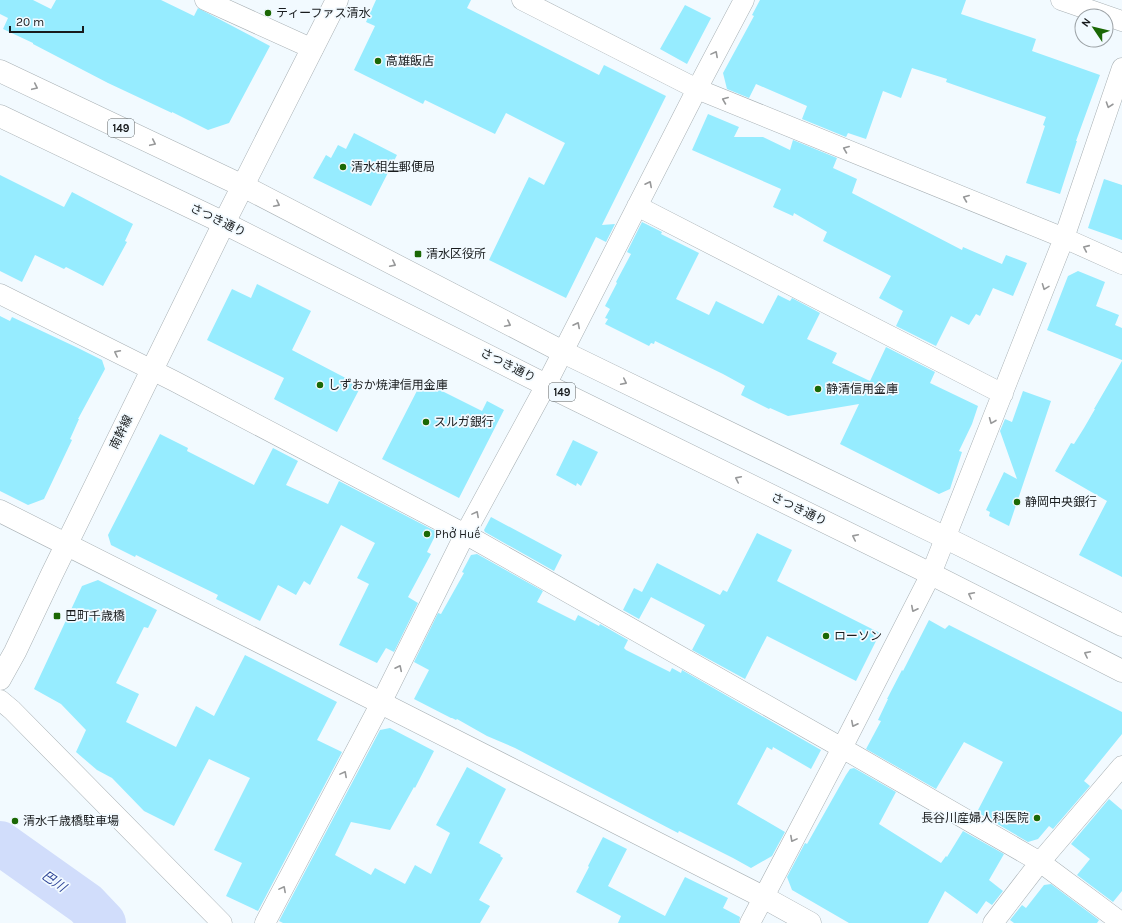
<svg xmlns="http://www.w3.org/2000/svg" width="1122" height="923" font-family="Karla,'Noto Sans JP',sans-serif">
<rect width="100%" height="100%" fill="#f2faff"/>
<g fill="none" stroke-linecap="round" stroke-linejoin="round">
<path stroke="#d1ddfb" stroke-width="44" d="M 0,843 L 86,904 L 104,923"/>
</g>
<path fill="#96ecff" d="M 0,0 L 33,0 L 51,9 L 56,0 L 161,0 L 194,16 L 198,8 L 270,46 L 229,123 L 208,130 L 172,112 L 172,113 L 108,83 L 33,44 L 33,43 L 3,29 L 8,18 L 0,14 Z
M 376,0 L 471,0 L 467,8 L 599,75 L 604,65 L 666,96 L 602,225 L 615,224 L 606,242 L 596,237 L 566,298 L 489,260 L 529,177 L 544,185 L 565,143 L 506,113 L 495,134 L 425,100 L 423,104 L 354,70 L 375,26 L 366,22 Z
M 760,0 L 966,0 L 961,14 L 1036,39 L 1032,51 L 1100,75 L 1076,141 L 1077,141 L 1060,194 L 1026,183 L 1045,126 L 1043,125 L 1046,117 L 946,82 L 947,79 L 912,68 L 901,98 L 883,91 L 866,139 L 848,133 L 846,137 L 802,119 L 807,106 L 756,84 L 749,98 L 727,89 L 723,73 L 754,16 L 752,15 Z
M 685,5 L 711,18 L 687,64 L 660,49 Z
M 708,114 L 739,127 L 734,137 L 763,137 L 790,150 L 793,140 L 837,158 L 833,168 L 857,179 L 852,193 L 962,250 L 963,247 L 1002,264 L 1006,255 L 1027,263 L 1013,296 L 993,288 L 980,316 L 976,314 L 969,325 L 951,316 L 936,346 L 896,326 L 903,311 L 879,298 L 891,276 L 823,241 L 827,232 L 794,213 L 793,216 L 773,207 L 781,189 L 692,150 Z
M 354,133 L 397,155 L 371,206 L 313,178 L 326,155 L 331,158 L 338,145 L 346,149 Z
M 0,175 L 64,207 L 72,192 L 133,224 L 125,241 L 127,242 L 103,286 L 66,267 L 64,269 L 35,255 L 22,282 L 0,271 Z
M 1104,179 L 1122,185 L 1122,240 L 1088,228 Z
M 642,222 L 662,232 L 661,234 L 699,253 L 676,299 L 709,315 L 716,301 L 763,324 L 778,295 L 790,301 L 792,298 L 820,313 L 807,339 L 837,353 L 832,363 L 870,381 L 886,347 L 935,372 L 930,383 L 978,406 L 972,424 L 959,451 L 962,452 L 950,489 L 939,494 L 840,444 L 859,404 L 788,416 L 770,408 L 769,409 L 741,395 L 745,386 L 723,374 L 655,341 L 654,344 L 651,343 L 649,346 L 605,324 L 608,319 L 605,318 L 610,309 L 605,306 L 617,283 L 616,282 L 631,254 L 627,252 Z
M 1078,271 L 1105,282 L 1096,306 L 1119,315 L 1115,325 L 1122,328 L 1122,360 L 1047,330 L 1068,276 Z
M 257,284 L 311,311 L 292,350 L 361,386 L 337,432 L 274,399 L 284,378 L 207,340 L 232,289 L 251,298 Z
M 0,316 L 10,321 L 12,317 L 78,348 L 102,360 L 105,369 L 78,419 L 79,419 L 70,439 L 72,440 L 44,499 L 28,505 L 0,491 Z
M 1122,361 L 1122,577 L 1079,555 L 1107,501 L 1055,471 L 1071,443 L 1074,444 L 1084,428 L 1095,409 L 1094,409 Z
M 422,381 L 482,411 L 487,401 L 504,410 L 459,498 L 382,459 Z
M 1023,391 L 1051,401 L 1009,526 L 989,516 L 990,512 L 986,510 L 1004,472 L 1017,479 L 1000,431 L 1005,419 L 1012,422 Z
M 160,434 L 188,448 L 187,451 L 254,485 L 273,448 L 298,461 L 286,485 L 328,504 L 339,481 L 437,532 L 427,552 L 431,554 L 408,597 L 418,603 L 394,652 L 386,648 L 377,663 L 339,645 L 369,584 L 357,578 L 375,543 L 341,525 L 310,585 L 304,581 L 296,595 L 278,585 L 260,621 L 216,599 L 218,595 L 136,555 L 135,557 L 111,545 L 108,535 Z
M 573,440 L 598,452 L 581,486 L 577,483 L 576,486 L 556,475 Z
M 491,517 L 562,555 L 554,571 L 485,532 L 484,530 Z
M 757,533 L 792,550 L 777,581 L 880,633 L 856,681 L 767,636 L 745,679 L 692,650 L 705,625 L 651,597 L 639,619 L 623,610 L 634,588 L 642,592 L 657,563 L 720,595 L 723,590 L 727,592 Z
M 477,554 L 543,591 L 537,602 L 575,621 L 578,615 L 599,626 L 600,624 L 628,640 L 624,648 L 626,650 L 670,672 L 672,668 L 681,673 L 682,670 L 821,750 L 811,769 L 773,747 L 772,750 L 767,747 L 737,804 L 785,832 L 772,856 L 751,868 L 733,858 L 679,831 L 678,833 L 515,748 L 487,736 L 457,719 L 456,720 L 452,718 L 451,718 L 414,699 L 429,670 L 414,662 L 438,613 L 441,614 L 464,573 L 462,572 L 471,555 Z
M 98,580 L 157,610 L 148,628 L 144,627 L 116,683 L 139,694 L 126,722 L 176,747 L 196,706 L 214,716 L 245,655 L 337,702 L 317,740 L 342,752 L 258,911 L 226,896 L 242,863 L 214,850 L 250,778 L 209,759 L 174,826 L 144,811 L 112,778 L 97,770 L 76,752 L 86,730 L 61,704 L 34,689 L 82,586 Z
M 929,620 L 945,629 L 949,625 L 1122,712 L 1122,734 L 1084,781 L 1090,786 L 1053,829 L 1049,826 L 1038,839 L 1028,842 L 977,812 L 1003,762 L 964,742 L 936,789 L 866,749 L 881,721 L 878,720 L 888,699 L 887,699 L 902,670 L 903,671 Z
M 390,728 L 434,751 L 415,788 L 414,787 L 390,830 L 351,822 L 335,855 L 371,875 L 375,868 L 405,884 L 415,865 L 431,874 L 450,833 L 436,825 L 467,767 L 506,789 L 479,843 L 501,855 L 500,856 L 503,858 L 479,900 L 490,906 L 480,923 L 283,923 L 279,921 L 380,730 Z
M 854,768 L 896,792 L 879,824 L 941,863 L 946,856 L 947,857 L 963,831 L 1004,854 L 989,880 L 1003,891 L 992,905 L 986,901 L 977,914 L 945,891 L 928,923 L 849,923 L 792,890 L 787,877 L 805,843 L 807,844 L 846,775 L 850,769 Z
M 1109,799 L 1122,810 L 1122,891 L 1113,902 L 1077,875 L 1090,859 L 1071,844 Z
M 603,837 L 627,849 L 608,886 L 665,916 L 685,877 L 728,898 L 723,908 L 740,917 L 739,923 L 618,923 L 621,916 L 576,892 L 589,867 L 588,866 Z
M 1051,884 L 1099,920 L 1097,923 L 1014,923 L 1010,920 L 1022,905 L 1026,908 L 1044,885 Z"/>
<g fill="none" stroke-linecap="round" stroke-linejoin="round">
<g stroke="#a8b0b4" stroke-width="21">
<path id="street" d="M 205,0 L 313,49
M 522,0 L 697,89 L 1064,238 L 1122,264
M 1061,0 L 1122,21
M 637,206 L 1003,394
M 0,294 L 174,381 L 465,534 L 842,748 L 1040,862 L 1122,923
M 0,700 L 12,710 L 222,923
M 265,923 L 381,703 L 465,534 L 546,385 L 697,89 L 744,0
M 750,923 L 842,748 L 931,574 L 1064,238 L 1122,68
M 993,923 L 1040,862 L 1122,766"/>
</g>
<g stroke="#a8b0b4" stroke-width="23">
<path id="secondary" d="M 0,511 L 381,703 L 763,897 L 810,923
M 0,679 L 15,652 L 52,574 L 224,223 L 337,0"/>
</g>
<g stroke="#a8b0b4" stroke-width="23">
<path id="highway" d="M 0,71 L 243,186 L 563,352 L 946,538 L 1122,625
M 0,116 L 224,223 L 546,385 L 931,574 L 1122,671"/>
</g>
<use href="#street" stroke="#fff" stroke-width="20"/>
<use href="#secondary" stroke="#fff" stroke-width="22"/>
<use href="#highway" stroke="#fff" stroke-width="22"/>
</g>
<defs><path id="oneway-chevron" d="M-2-3.5L2.5 0L-2 3.5" fill="none" stroke-width="1.6" stroke-linecap="round" stroke-linejoin="round"/></defs>
<g stroke="#979899">
<use href="#oneway-chevron" transform="translate(715 54) rotate(-62)"/>
<use href="#oneway-chevron" transform="translate(35 87) rotate(25)"/>
<use href="#oneway-chevron" transform="translate(725 100) rotate(-158)"/>
<use href="#oneway-chevron" transform="translate(1109 105) rotate(109)"/>
<use href="#oneway-chevron" transform="translate(153 143) rotate(25)"/>
<use href="#oneway-chevron" transform="translate(846 149) rotate(-158)"/>
<use href="#oneway-chevron" transform="translate(649 184) rotate(-63)"/>
<use href="#oneway-chevron" transform="translate(966 198) rotate(-158)"/>
<use href="#oneway-chevron" transform="translate(277 204) rotate(27)"/>
<use href="#oneway-chevron" transform="translate(1086 248) rotate(-156)"/>
<use href="#oneway-chevron" transform="translate(393 264) rotate(27)"/>
<use href="#oneway-chevron" transform="translate(1045 287) rotate(111)"/>
<use href="#oneway-chevron" transform="translate(508 324) rotate(27)"/>
<use href="#oneway-chevron" transform="translate(577 325) rotate(-63)"/>
<use href="#oneway-chevron" transform="translate(117 353) rotate(-153)"/>
<use href="#oneway-chevron" transform="translate(624 382) rotate(26)"/>
<use href="#oneway-chevron" transform="translate(992 421) rotate(112)"/>
<use href="#oneway-chevron" transform="translate(738 479) rotate(-154)"/>
<use href="#oneway-chevron" transform="translate(476 514) rotate(-62)"/>
<use href="#oneway-chevron" transform="translate(855 537) rotate(-154)"/>
<use href="#oneway-chevron" transform="translate(971 595) rotate(-153)"/>
<use href="#oneway-chevron" transform="translate(914 609) rotate(117)"/>
<use href="#oneway-chevron" transform="translate(1087 654) rotate(-153)"/>
<use href="#oneway-chevron" transform="translate(399 668) rotate(-64)"/>
<use href="#oneway-chevron" transform="translate(854 724) rotate(117)"/>
<use href="#oneway-chevron" transform="translate(344 774) rotate(-62)"/>
<use href="#oneway-chevron" transform="translate(793 839) rotate(118)"/>
<use href="#oneway-chevron" transform="translate(283 889) rotate(-62)"/>
</g>
<g fill="#1b6805" stroke="#f2faff" stroke-width="1.5">
<circle cx="268" cy="13" r="4"/>
<circle cx="378" cy="61" r="4"/>
<circle cx="343" cy="167" r="4"/>
<rect x="414" y="250" width="8" height="8" rx="2"/>
<circle cx="320" cy="385" r="4"/>
<circle cx="818" cy="389" r="4"/>
<circle cx="426" cy="422" r="4"/>
<circle cx="1017" cy="502" r="4"/>
<circle cx="427" cy="534" r="4"/>
<rect x="53" y="612" width="8" height="8" rx="2"/>
<circle cx="826" cy="636" r="4"/>
<circle cx="1037" cy="818" r="4"/>
<circle cx="15" cy="821" r="4"/>
</g>
<g text-anchor="middle" dominant-baseline="central" stroke-width="3.5" stroke-linejoin="round" paint-order="stroke">
<g fill="#f2faff" stroke="#595e61" stroke-width="1">
<rect x="108" y="119" width="26" height="18" rx="3"/>
<rect x="549" y="383" width="26" height="18" rx="3"/>
</g>
<g font-size="11" font-weight="bold" fill="#181b1d">
<text x="121" y="128">149</text>
<text x="562" y="392">149</text>
</g>
<g font-size="12" fill="#181b1d" stroke="#f2faff" text-anchor="start">
<text x="276" y="13">ティーファス清水</text>
<text x="386" y="61">高雄飯店</text>
<text x="351" y="167">清水相生郵便局</text>
<text x="426" y="254">清水区役所</text>
<text x="328" y="385">しずおか焼津信用金庫</text>
<text x="826" y="389">静清信用金庫</text>
<text x="434" y="422">スルガ銀行</text>
<text x="1025" y="502">静岡中央銀行</text>
<text x="435" y="534">Phở Huế</text>
<text x="65" y="616">巴町千歳橋</text>
<text x="834" y="636">ローソン</text>
<text x="1029" y="818" text-anchor="end">長谷川産婦人科医院</text>
<text x="23" y="821">清水千歳橋駐車場</text>
</g>
<g font-size="12" fill="#181b1d" stroke="#f2faff">
<text transform="translate(218 220) rotate(26)">さつき通り</text>
<text transform="translate(508 365) rotate(27)">さつき通り</text>
<text transform="translate(121 432) rotate(-64)">南幹線</text>
<text transform="translate(799 509) rotate(26)">さつき通り</text>
</g>
<g font-size="13" font-style="italic" fill="#2e4497" stroke="#f2faff">
<text transform="translate(54 881) rotate(35)">巴川</text>
</g>
</g>
<g transform="translate(1094 28) rotate(305)"><circle r="19" fill="#f2faff" stroke="#9ba1a5"/>
<path d="M0-3L7 15L0 10L-7 15Z" fill="#1b6805"/>
<text y="-6" font-size="11" font-weight="bold" text-anchor="middle" fill="#181b1d">N</text>
</g>
<path d="M10 26v6h73v-6" fill="none" stroke="#181b1d" stroke-width="2"/>
<text x="16" y="26" font-size="12" fill="#181b1d" stroke="#f2faff" stroke-width="3" paint-order="stroke">20 m</text>
</svg>
